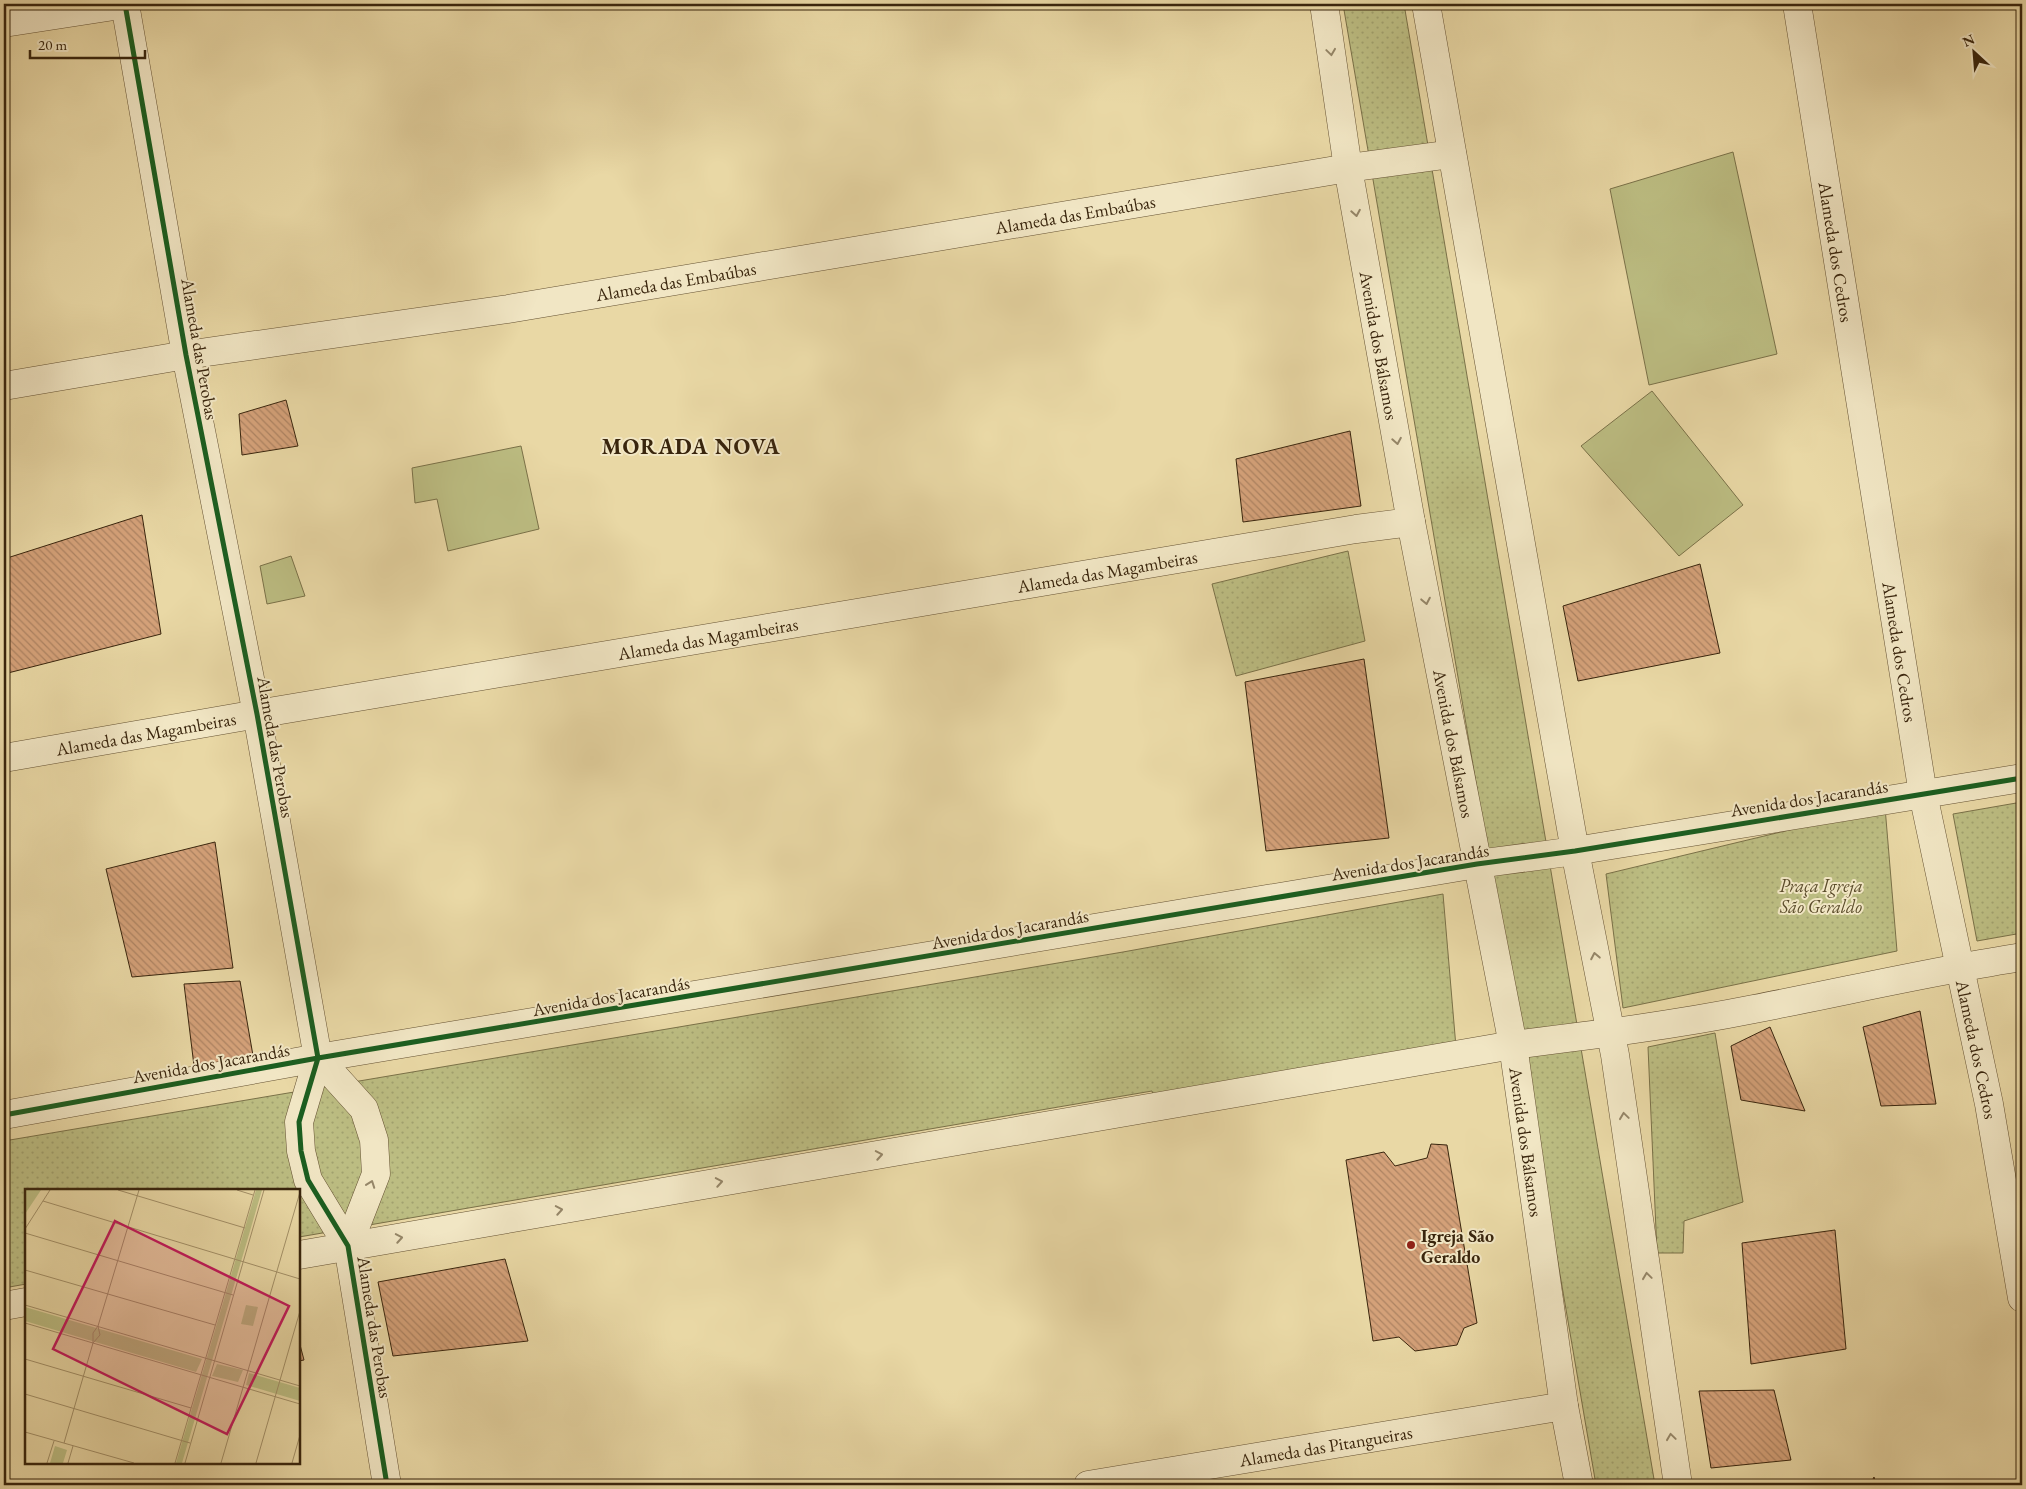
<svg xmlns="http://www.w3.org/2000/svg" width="2026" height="1489" font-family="'EB Garamond',serif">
<defs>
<pattern id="grass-dots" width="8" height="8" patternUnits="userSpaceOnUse" patternTransform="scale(1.25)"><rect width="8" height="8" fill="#bcbd82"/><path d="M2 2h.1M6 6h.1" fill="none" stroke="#a2a26f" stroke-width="1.8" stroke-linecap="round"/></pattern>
<pattern id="building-back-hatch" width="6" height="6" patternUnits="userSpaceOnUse" patternTransform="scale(1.25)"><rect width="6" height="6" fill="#d4a179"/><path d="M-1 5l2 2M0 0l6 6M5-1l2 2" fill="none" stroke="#ad8362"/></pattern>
</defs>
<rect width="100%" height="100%" fill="#e9d8a5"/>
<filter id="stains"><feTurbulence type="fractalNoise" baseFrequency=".004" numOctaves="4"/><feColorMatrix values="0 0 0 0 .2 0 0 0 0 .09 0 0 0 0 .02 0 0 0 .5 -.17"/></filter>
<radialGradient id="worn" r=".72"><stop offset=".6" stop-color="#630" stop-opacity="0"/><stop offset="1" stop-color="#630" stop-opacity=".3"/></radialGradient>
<path fill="url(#grass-dots)" stroke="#7a7148" d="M 1343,4 L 1404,4 L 1655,1485 L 1596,1485 Z
M 1348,551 L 1365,641 L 1236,676 L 1212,584 Z
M 2022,802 L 2022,933 L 1977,941 L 1953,814 Z
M 1885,807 L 1897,951 L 1623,1008 L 1606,874 Z
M 1443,894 L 1456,1047 L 1154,1100 L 1152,1091 L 299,1237 L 299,1190 L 26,1190 L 26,1284 L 4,1288 L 4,1141 L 1123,952 Z
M 1715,1033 L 1743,1202 L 1684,1221 L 1683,1253 L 1657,1253 L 1648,1047 Z"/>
<path fill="#bcbd82" stroke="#7a7148" d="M 1733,152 L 1777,354 L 1649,385 L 1610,189 Z
M 1652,391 L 1743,505 L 1679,556 L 1581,446 Z
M 521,446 L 539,529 L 448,551 L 437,499 L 415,503 L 412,468 Z
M 291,556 L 305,596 L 267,604 L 260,566 Z"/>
<path fill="url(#building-back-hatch)" stroke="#39250d" d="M 286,400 L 298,446 L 242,455 L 239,414 Z
M 1350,431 L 1361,506 L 1243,522 L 1236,459 Z
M 142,515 L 161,634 L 4,674 L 4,559 Z
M 1700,564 L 1720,653 L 1578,681 L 1563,606 Z
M 1364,659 L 1389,838 L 1266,851 L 1245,682 Z
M 215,842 L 233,968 L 132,977 L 106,869 Z
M 240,981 L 255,1067 L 195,1074 L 184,984 Z
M 1920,1011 L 1936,1104 L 1881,1106 L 1863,1027 Z
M 1770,1027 L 1805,1111 L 1741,1100 L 1731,1046 Z
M 1431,1144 L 1447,1145 L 1477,1323 L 1464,1328 L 1457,1345 L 1415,1351 L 1399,1337 L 1373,1341 L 1346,1160 L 1384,1152 L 1395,1166 L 1427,1158 Z
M 1835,1230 L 1846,1349 L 1751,1364 L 1742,1243 Z
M 505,1259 L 528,1341 L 393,1356 L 378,1282 Z
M 299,1341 L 304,1360 L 299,1361 Z
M 1774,1390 L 1791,1460 L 1711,1468 L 1699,1391 Z
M 1874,1477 L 1876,1485 L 1870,1485 Z"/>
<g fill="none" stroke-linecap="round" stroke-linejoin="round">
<g stroke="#655233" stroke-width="29">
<g id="minor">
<path d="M 125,4 L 186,355 L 257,714 L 318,1058 L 299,1122 L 301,1151 L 308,1180 L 348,1246 L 387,1485"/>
<path id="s1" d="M 1324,4 L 1348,168 L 1411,522 L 1513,1045 L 1564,1406 L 1579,1485"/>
<path d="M 1426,4 L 1575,851 L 1615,1055 L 1678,1485"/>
<path id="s2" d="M 1797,4 L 1923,794 L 1989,1104 L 2022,1298"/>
<path d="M 4,23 L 127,4"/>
<path id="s3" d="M 4,386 L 186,355 L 508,309 L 1348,168 L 1452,154"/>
<path id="s4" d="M 4,758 L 257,714 L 1356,529 L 1411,522"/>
<path d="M 318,1058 L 364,1109 L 374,1140 L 376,1174 L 348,1246"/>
<path d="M 4,1115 L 318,1058 L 1477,864 L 1575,851 L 2022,778"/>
<path d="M 299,1255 L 1513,1045 C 1594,1035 1674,1025 1754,1009 C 1843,992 1932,971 2022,957"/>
<path d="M 4,1306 L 26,1302"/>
<path id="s5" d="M 1088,1485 L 1564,1406"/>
</g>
</g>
<use href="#minor" stroke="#f1e6c4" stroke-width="28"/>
<g stroke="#f1e6c4" stroke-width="8">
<path id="cycleway" d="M 125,4 L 186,355 L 257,714 L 318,1058 L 299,1122 L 301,1151 L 308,1180 L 348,1246 L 387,1485
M 4,1115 L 318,1058 L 1477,864 L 1575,851 L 2022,778"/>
</g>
<use href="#cycleway" stroke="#1b5e20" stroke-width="5"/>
</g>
<defs><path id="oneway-chevron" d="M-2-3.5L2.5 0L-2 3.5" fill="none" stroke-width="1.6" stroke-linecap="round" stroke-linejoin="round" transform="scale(1.25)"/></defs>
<g stroke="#958668">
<use href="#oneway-chevron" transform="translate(1331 52) rotate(82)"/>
<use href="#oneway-chevron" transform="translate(1356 213) rotate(80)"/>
<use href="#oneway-chevron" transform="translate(1397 441) rotate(80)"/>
<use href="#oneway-chevron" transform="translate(1426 601) rotate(79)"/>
<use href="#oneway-chevron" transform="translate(1595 956) rotate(-101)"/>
<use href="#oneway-chevron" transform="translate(1624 1116) rotate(-98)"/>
<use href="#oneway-chevron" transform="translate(879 1155) rotate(-10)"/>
<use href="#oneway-chevron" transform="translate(719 1182) rotate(-10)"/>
<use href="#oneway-chevron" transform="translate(371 1184) rotate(-70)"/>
<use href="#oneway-chevron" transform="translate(559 1210) rotate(-10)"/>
<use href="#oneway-chevron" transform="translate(399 1238) rotate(-10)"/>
<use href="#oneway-chevron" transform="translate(1647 1276) rotate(-98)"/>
<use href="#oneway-chevron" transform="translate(1671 1437) rotate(-98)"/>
</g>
<circle fill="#8f2418" stroke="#f1e6c4" stroke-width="2" cx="1411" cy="1245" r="5"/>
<g text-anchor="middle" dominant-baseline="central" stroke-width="4" stroke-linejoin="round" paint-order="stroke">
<g font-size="18" fill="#39250d" stroke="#f1e6c4">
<text stroke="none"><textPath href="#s3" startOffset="1085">Alameda das Embaúbas</textPath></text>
<text stroke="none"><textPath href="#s2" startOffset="251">Alameda dos Cedros</textPath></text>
<text stroke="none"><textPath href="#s3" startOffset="680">Alameda das Embaúbas</textPath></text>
<text stroke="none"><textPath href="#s1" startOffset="346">Avenida dos Bálsamos</textPath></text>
<text transform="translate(200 349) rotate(80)">Alameda das Perobas</text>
<text stroke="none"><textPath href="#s4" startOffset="1119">Alameda das Magambeiras</textPath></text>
<text stroke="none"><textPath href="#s4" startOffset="714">Alameda das Magambeiras</textPath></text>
<text stroke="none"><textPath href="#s2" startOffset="656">Alameda dos Cedros</textPath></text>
<text stroke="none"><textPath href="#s4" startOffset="144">Alameda das Magambeiras</textPath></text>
<text stroke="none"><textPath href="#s1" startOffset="751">Avenida dos Bálsamos</textPath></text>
<text transform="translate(276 747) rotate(80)">Alameda das Perobas</text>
<text transform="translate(1809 798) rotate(-9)">Avenida dos Jacarandás</text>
<text transform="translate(1410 862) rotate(-9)">Avenida dos Jacarandás</text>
<text transform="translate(1010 929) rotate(-10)">Avenida dos Jacarandás</text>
<text transform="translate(611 996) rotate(-10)">Avenida dos Jacarandás</text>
<text stroke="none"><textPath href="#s2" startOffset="1061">Alameda dos Cedros</textPath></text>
<text transform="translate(211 1063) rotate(-10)">Avenida dos Jacarandás</text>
<text stroke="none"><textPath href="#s1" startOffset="1156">Avenida dos Bálsamos</textPath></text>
<text transform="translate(375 1327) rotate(81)">Alameda das Perobas</text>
<text stroke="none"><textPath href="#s5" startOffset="241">Alameda das Pitangueiras</textPath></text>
</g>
<g font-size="18" font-style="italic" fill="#5a4b2a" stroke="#f1e6c4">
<text x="1821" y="885">Praça Igreja<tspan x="1821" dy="21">São Geraldo</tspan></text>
</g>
<g font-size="18" font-weight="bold" fill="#39250d" stroke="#f1e6c4" text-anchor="start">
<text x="1421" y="1235">Igreja São<tspan x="1421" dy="21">Geraldo</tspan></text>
</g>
<g font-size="22" font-weight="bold" letter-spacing="1" fill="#39250d" stroke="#f1e6c4">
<text x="691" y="446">MORADA NOVA</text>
</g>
</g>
<g transform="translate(25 1189)">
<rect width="275" height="275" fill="#e9d8a5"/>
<path d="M 0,1 L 16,1 L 0,25 ZM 231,1 L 237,1 L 157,274 L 151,274 ZM 0,118 L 177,170 L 171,183 L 0,132 ZM 192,175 L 218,181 L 213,193 L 187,187 ZM 224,184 L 275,199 L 275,212 L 221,196 ZM 30,257 L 42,261 L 38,274 L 25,274 Z" fill="#bcbd82"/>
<path d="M 221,116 L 233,118 L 228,137 L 216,135 Z" fill="#bcbd82"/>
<path fill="none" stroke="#a39068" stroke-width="1" d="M 93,1 L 220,39M 212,1 L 228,6M 18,12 L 275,90M 0,40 L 25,1M 0,44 L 208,106M 0,81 L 190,136M 0,116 L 275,197M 0,134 L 275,215M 68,154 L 75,146 L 73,137M 0,170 L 166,219M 0,205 L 165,254M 0,243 L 109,274M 39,254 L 68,154 L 68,144 L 73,137 L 114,1M 22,274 L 29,252M 43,274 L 48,257M 150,274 L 230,1M 160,274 L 239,1M 196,274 L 275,3M 231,274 L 275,122M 267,274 L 275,246"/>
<path fill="#c2185b" fill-opacity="0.15" stroke="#c2185b" stroke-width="2.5" d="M 90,32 L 264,117 L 202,245 L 28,160 Z"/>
<rect width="275" height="275" fill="none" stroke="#39250d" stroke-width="2.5"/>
</g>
<rect width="2026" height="1489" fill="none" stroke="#e9d8a5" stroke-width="20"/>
<rect x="5" y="5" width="2016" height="1479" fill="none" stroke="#39250d" stroke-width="2.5"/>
<rect x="10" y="10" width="2006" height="1469" fill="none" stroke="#39250d"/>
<g transform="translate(1974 52) rotate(334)" stroke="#f1e6c4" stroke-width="4" paint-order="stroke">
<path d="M0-4L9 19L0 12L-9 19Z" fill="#39250d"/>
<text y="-8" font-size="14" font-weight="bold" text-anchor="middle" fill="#39250d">N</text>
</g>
<path d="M30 50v8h115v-8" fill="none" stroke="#39250d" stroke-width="2.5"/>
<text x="38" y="50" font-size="15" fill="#39250d" stroke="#f1e6c4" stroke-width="4" paint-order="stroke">20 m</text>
<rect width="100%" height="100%" filter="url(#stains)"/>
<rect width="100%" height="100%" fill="url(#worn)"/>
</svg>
